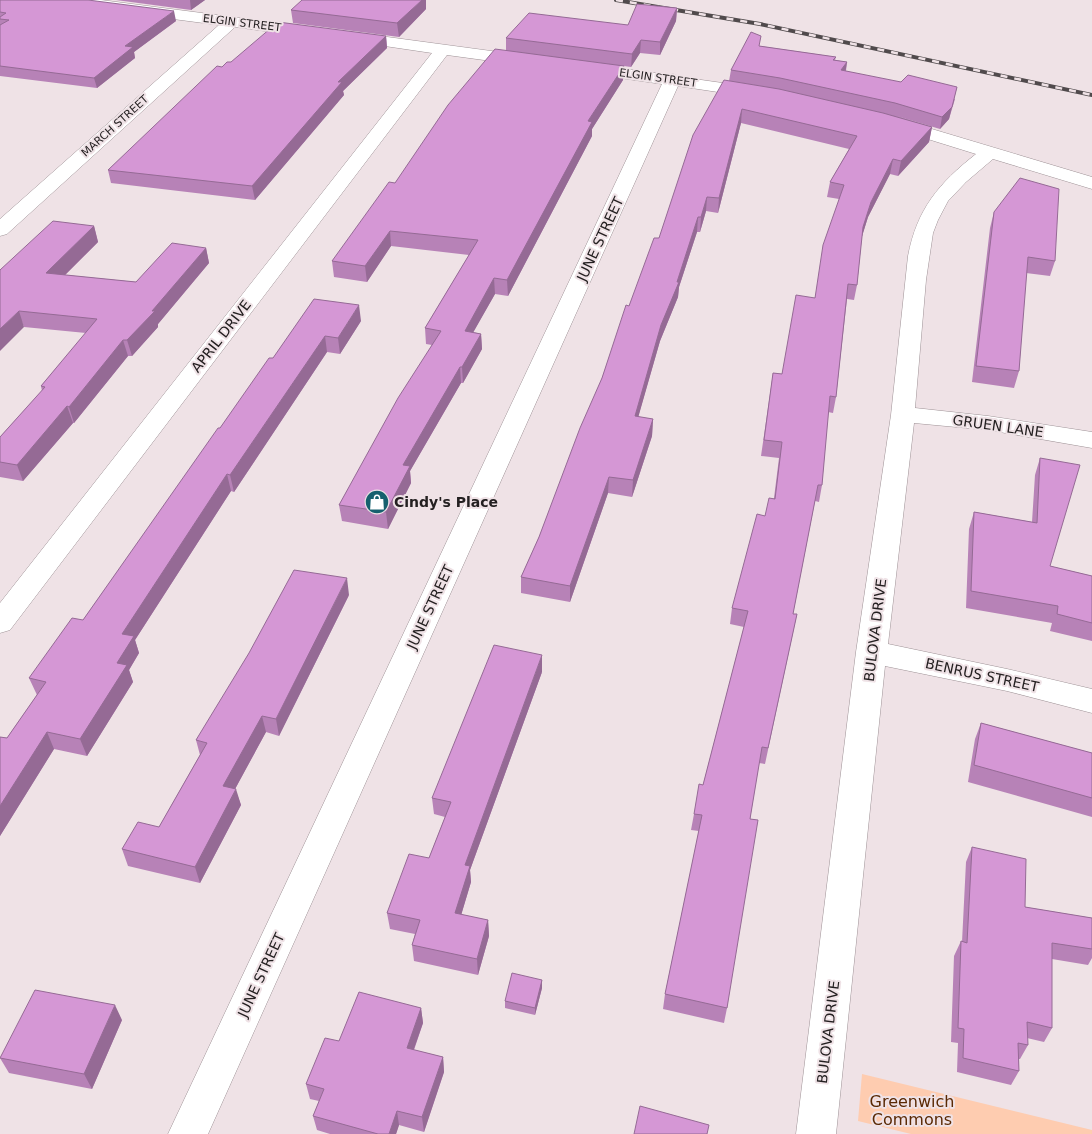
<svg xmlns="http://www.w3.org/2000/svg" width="1092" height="1134" font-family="'DejaVu Sans',sans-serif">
<rect width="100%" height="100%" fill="#efe2e6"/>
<path fill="#feccb0" d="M 862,1074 L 1092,1130 L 1092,1134 L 911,1134 L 858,1121 Z"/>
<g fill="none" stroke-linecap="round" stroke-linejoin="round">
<g stroke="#9e9296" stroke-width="1">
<path id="street" d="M 58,0 L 101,0 L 310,27 L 316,29 L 318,32 L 316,35 L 310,37 L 235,27 L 7,234 L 0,236 L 0,219 L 219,25 L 66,5 L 61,3 Z
M 350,32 L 528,56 L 534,58 L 536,61 L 534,64 L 528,66 L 447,55 L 10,630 L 0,633 L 0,603 L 432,53 L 344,40 L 342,37 L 344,34 Z
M 585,63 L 669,75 L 673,74 L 680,77 L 758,88 L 764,89 L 767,93 L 764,97 L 758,98 L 678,86 L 208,1134 L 168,1134 L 662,84 L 579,72 L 577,68 L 579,64 Z
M 895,118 L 1092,177 L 1092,189 L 993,159 L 966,182 L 948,201 L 938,220 L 933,233 L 926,280 L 915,408 L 988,416 L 1092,432 L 1092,448 L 988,430 L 914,423 L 888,644 L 1007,669 L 1092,689 L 1092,713 L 1007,691 L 885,666 L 836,1134 L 796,1134 L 856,652 L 891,415 L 908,256 C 917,209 939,183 976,154 L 889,127 L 886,123 L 889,119 Z"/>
</g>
<use href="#street" fill="#fff" fill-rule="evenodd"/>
<g stroke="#504a4c" stroke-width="4">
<path id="rail" d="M 616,0 L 760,24 L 1092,95"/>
</g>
<use href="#rail" stroke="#efe2e6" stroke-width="2.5" stroke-dasharray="7" stroke-linecap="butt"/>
</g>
<path fill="#b782b7" d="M 0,0 L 176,21 L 134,52 L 135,58 L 97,88 L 0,76 Z
M 116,0 L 205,0 L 191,10 Z
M 677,8 L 676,21 L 660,55 L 640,53 L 631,67 L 540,55 L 624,66 L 623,80 L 592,129 L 592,136 L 508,296 L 495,294 L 473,332 L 481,334 L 482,349 L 463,383 L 461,383 L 410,471 L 411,483 L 388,529 L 342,521 L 339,505 L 432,345 L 426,344 L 425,328 L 469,255 L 391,246 L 367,282 L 334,277 L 332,261 L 395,183 L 506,50 L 506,38 L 628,25 Z
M 426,9 L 399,37 L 293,23 L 291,10 Z
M 386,36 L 387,48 L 343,91 L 344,95 L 255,200 L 111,183 L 108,170 L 222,67 L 231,62 Z
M 760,46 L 836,57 L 835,60 L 847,62 L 846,71 L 955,99 L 949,119 L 940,129 L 893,115 L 932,127 L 929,142 L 898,176 L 890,174 L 868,217 L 862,236 L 857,285 L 854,300 L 847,299 L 836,397 L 833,413 L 828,412 L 822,485 L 819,502 L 815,501 L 793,614 L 797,614 L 765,764 L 759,763 L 750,819 L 727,1008 L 724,1023 L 663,1009 L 665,994 L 699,831 L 691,830 L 694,814 L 703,785 L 744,627 L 730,624 L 732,608 L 765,516 L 774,498 L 779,458 L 761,456 L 773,373 L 782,374 L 815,298 L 839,199 L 827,197 L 830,182 L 849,149 L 741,123 L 718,213 L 706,211 L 700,232 L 697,232 L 679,287 L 678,297 L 660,341 L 638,417 L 653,419 L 652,436 L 632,497 L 608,493 L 570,602 L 521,593 L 521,577 L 539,537 L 602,378 L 629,306 L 729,81 L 731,70 Z
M 994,212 L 1055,261 L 1050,276 L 1026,273 L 1019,371 L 1014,388 L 972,382 L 990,228 Z
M 94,226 L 98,242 L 65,275 L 136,282 L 206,248 L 209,263 L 158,324 L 158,327 L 132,356 L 128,356 L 74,423 L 73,423 L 23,481 L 0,477 L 0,437 L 42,391 L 41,386 L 86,333 L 24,327 L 0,270 Z
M 361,321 L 340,354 L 327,352 L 234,492 L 231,491 L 135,640 L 139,653 L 129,670 L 133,682 L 87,756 L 54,749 L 0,836 L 0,737 L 7,738 L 37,695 L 29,678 L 83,620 L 220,428 L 273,358 Z
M 1040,458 L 1050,566 L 1092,576 L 1092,641 L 1050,631 L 1052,623 L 966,608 L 969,529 L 974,512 L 1032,522 L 1035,475 Z
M 349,595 L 279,736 L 266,732 L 235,789 L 241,805 L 200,883 L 128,866 L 122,849 L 159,827 L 200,755 L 196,740 Z
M 542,672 L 470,870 L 471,882 L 461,915 L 488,920 L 489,936 L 478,975 L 414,961 L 412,945 L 415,934 L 390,929 L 387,913 L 429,858 L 445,817 L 434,814 L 432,798 Z
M 981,723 L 1092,753 L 1092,817 L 968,782 L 975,739 Z
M 972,847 L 1025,907 L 1092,918 L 1092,958 L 1088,965 L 1052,959 L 1052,1028 L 1044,1042 L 1027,1038 L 1028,1045 L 1020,1059 L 1019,1059 L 1019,1071 L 1011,1085 L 957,1072 L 958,1043 L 951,1042 L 954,956 L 961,941 L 962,942 L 966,862 Z
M 542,980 L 542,988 L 535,1015 L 505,1008 L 505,1001 Z
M 421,1008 L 423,1023 L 414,1050 L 443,1057 L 444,1072 L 424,1132 L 399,1125 L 396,1134 L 330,1134 L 317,1130 L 313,1116 L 319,1101 L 310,1099 L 306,1084 L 339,1041 Z
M 122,1020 L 92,1089 L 9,1073 L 0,1058 Z"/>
<path fill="#956a95" d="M 190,0 L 205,0 L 191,10 Z
M 422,0 L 426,0 L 426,9 L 399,37 L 397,23 Z
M 677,8 L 676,21 L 660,55 L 660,42 Z
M 174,11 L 176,21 L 134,52 L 135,58 L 97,88 L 94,78 L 125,46 Z
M 386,36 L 387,48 L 343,91 L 344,95 L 255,200 L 252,186 L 338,82 Z
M 641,40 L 640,53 L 631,67 L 632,54 Z
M 847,62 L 845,74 L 841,70 Z
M 624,66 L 623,80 L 592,129 L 592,136 L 508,296 L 507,280 L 588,121 Z
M 957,87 L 949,119 L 940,129 L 942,117 Z
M 742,109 L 741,123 L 718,213 L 719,198 Z
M 932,127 L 929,142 L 898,176 L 901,161 Z
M 893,159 L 890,174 L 868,217 L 860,243 L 863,227 L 871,202 Z
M 707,197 L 706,211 L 700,232 L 701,217 Z
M 698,217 L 697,232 L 679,287 L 678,297 L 660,341 L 634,432 L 635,416 L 661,325 L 677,282 Z
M 94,226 L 98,242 L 51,289 L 46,273 Z
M 390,231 L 391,246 L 367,282 L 365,266 Z
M 206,248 L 209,263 L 158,324 L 158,327 L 132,356 L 127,340 Z
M 494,278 L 495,294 L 465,347 L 465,331 Z
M 359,305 L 361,321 L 340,354 L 338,338 Z
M 19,311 L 24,327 L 0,351 L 0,329 Z
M 481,334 L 482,349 L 463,383 L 462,367 Z
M 325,336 L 327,352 L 234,492 L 230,475 Z
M 123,340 L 128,356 L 74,423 L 69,407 Z
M 460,367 L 461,383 L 410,471 L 411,483 L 388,529 L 386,512 L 403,465 Z
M 67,406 L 73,423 L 23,481 L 17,465 Z
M 653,419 L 652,436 L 632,497 L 633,480 Z
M 227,474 L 231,491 L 135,640 L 139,653 L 129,670 L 133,682 L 87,756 L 80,739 L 117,663 L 122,634 Z
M 609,477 L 608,493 L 570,602 L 570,586 Z
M 347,578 L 349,595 L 279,736 L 276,719 Z
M 542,655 L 542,672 L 470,870 L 471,882 L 457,929 L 455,913 L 465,865 Z
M 262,716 L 266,732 L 228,802 L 223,786 Z
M 47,732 L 54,749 L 0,836 L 0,806 Z
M 236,789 L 241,805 L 200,883 L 195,867 Z
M 488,920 L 489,936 L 478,975 L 477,959 Z
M 542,980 L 542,988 L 535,1015 L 535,1008 Z
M 115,1005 L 122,1020 L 92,1089 L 84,1074 Z
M 421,1008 L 423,1023 L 409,1063 L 407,1048 Z
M 443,1057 L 444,1072 L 424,1132 L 422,1117 Z
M 397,1111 L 399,1125 L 396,1134 L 389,1134 Z"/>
<path fill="#d597d5" stroke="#956a95" d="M 0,0 L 88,0 L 174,11 L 125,46 L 133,47 L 94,78 L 0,66 L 0,25 L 9,20 L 0,19 L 0,17 L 6,13 L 0,12 Z
M 302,0 L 422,0 L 397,23 L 291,10 Z
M 637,4 L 677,8 L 660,42 L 641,40 L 632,54 L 506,38 L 529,13 L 628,25 Z
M 278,22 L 386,36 L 338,82 L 342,82 L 252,186 L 108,170 L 217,66 L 222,67 L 227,62 L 231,62 Z
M 751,32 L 761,36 L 759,46 L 836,57 L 833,60 L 847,62 L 841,70 L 901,82 L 908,75 L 957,87 L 952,107 L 942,117 L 895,103 L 780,78 L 731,70 Z
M 495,49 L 624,66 L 588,121 L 592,122 L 507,280 L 494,278 L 465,331 L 481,334 L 462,367 L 460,367 L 403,465 L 410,466 L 386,512 L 339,505 L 398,398 L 441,331 L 425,328 L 478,240 L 390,231 L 365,266 L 332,261 L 389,182 L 395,183 L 448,105 Z
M 724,80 L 779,89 L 883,113 L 932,127 L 901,161 L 893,159 L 871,202 L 863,227 L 857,285 L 848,284 L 836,397 L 830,396 L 822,485 L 818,485 L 793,614 L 797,614 L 768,748 L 762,747 L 750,819 L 758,820 L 727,1008 L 665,994 L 702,815 L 694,814 L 699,784 L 703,785 L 748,611 L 732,608 L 757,514 L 765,516 L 769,498 L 775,499 L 782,442 L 764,440 L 773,373 L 782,374 L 796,295 L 815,298 L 823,245 L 844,185 L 830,182 L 857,136 L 742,109 L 719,198 L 707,197 L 701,217 L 698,217 L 677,282 L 679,282 L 661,325 L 635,416 L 653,419 L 633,480 L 609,477 L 570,586 L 521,577 L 539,537 L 580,428 L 602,378 L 626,305 L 629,306 L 654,238 L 659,238 L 693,135 Z
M 1020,178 L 1059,189 L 1055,261 L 1028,257 L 1019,371 L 976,366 L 994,212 Z
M 53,221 L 94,226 L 46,273 L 136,282 L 172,243 L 206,248 L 152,311 L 155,311 L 127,340 L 123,340 L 69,407 L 67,406 L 17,465 L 0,462 L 0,437 L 45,387 L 41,386 L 97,319 L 19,311 L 0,329 L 0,270 Z
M 314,299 L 359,305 L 338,338 L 325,336 L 230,475 L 227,474 L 122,634 L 134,636 L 117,663 L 127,665 L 80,739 L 47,732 L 0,806 L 0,737 L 7,738 L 46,682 L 29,678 L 72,618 L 83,620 L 218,428 L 220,428 L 269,358 L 273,358 Z
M 1040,458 L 1080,465 L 1050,566 L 1092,576 L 1092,623 L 1057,614 L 1058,606 L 971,591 L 974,512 L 1037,523 Z
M 294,570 L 347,578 L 276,719 L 262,716 L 223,786 L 236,789 L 195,867 L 122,849 L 138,822 L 159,827 L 207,743 L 196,740 L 249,653 Z
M 494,645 L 542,655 L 465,865 L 470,866 L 455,913 L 488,920 L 477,959 L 412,945 L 420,920 L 387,913 L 409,854 L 429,858 L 451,802 L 432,798 Z
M 981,723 L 1092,753 L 1092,798 L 974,765 Z
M 972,847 L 1026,859 L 1025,907 L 1092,918 L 1092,949 L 1052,943 L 1052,1028 L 1027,1022 L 1028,1045 L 1018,1043 L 1019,1071 L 963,1058 L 964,1029 L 958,1028 L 961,941 L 967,943 Z
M 512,973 L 542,980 L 535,1008 L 505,1001 Z
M 35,990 L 115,1005 L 84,1074 L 0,1058 Z
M 359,992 L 421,1008 L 407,1048 L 443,1057 L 422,1117 L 397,1111 L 389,1134 L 378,1134 L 313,1116 L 324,1089 L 306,1084 L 325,1038 L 339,1041 Z
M 640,1106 L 709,1125 L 707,1134 L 634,1134 Z"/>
<defs>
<g id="shop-disc" transform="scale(1.25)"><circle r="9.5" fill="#16606e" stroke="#efe2e6"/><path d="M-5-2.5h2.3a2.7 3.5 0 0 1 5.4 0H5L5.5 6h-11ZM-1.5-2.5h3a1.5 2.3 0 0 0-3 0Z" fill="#fff"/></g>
</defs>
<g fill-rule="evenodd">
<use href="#shop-disc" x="377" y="502"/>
</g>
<g text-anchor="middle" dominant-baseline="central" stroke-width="4" stroke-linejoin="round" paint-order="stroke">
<g font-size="11" fill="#242021" stroke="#efe2e6">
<text transform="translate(242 23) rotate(7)">ELGIN STREET</text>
<text transform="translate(658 78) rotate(8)">ELGIN STREET</text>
<text transform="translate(115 126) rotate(-42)">MARCH STREET</text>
</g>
<g font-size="14" fill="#242021" stroke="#efe2e6">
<text transform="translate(600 239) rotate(-65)">JUNE STREET</text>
<text transform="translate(221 336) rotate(-52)">APRIL DRIVE</text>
<text transform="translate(998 426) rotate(8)">GRUEN LANE</text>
<text transform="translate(430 607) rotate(-65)">JUNE STREET</text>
<text transform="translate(875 630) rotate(-83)">BULOVA DRIVE</text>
<text transform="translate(982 675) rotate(12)">BENRUS STREET</text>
<text transform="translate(261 975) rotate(-65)">JUNE STREET</text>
<text transform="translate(828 1032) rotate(-83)">BULOVA DRIVE</text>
</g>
<g font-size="14" font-weight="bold" fill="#242021" stroke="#efe2e6" text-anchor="start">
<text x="394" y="502">Cindy's Place</text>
</g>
<g font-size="16" fill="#5a2904" stroke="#efe2e6">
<text x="912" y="1101">Greenwich<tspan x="912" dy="18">Commons</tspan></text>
</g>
</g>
</svg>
